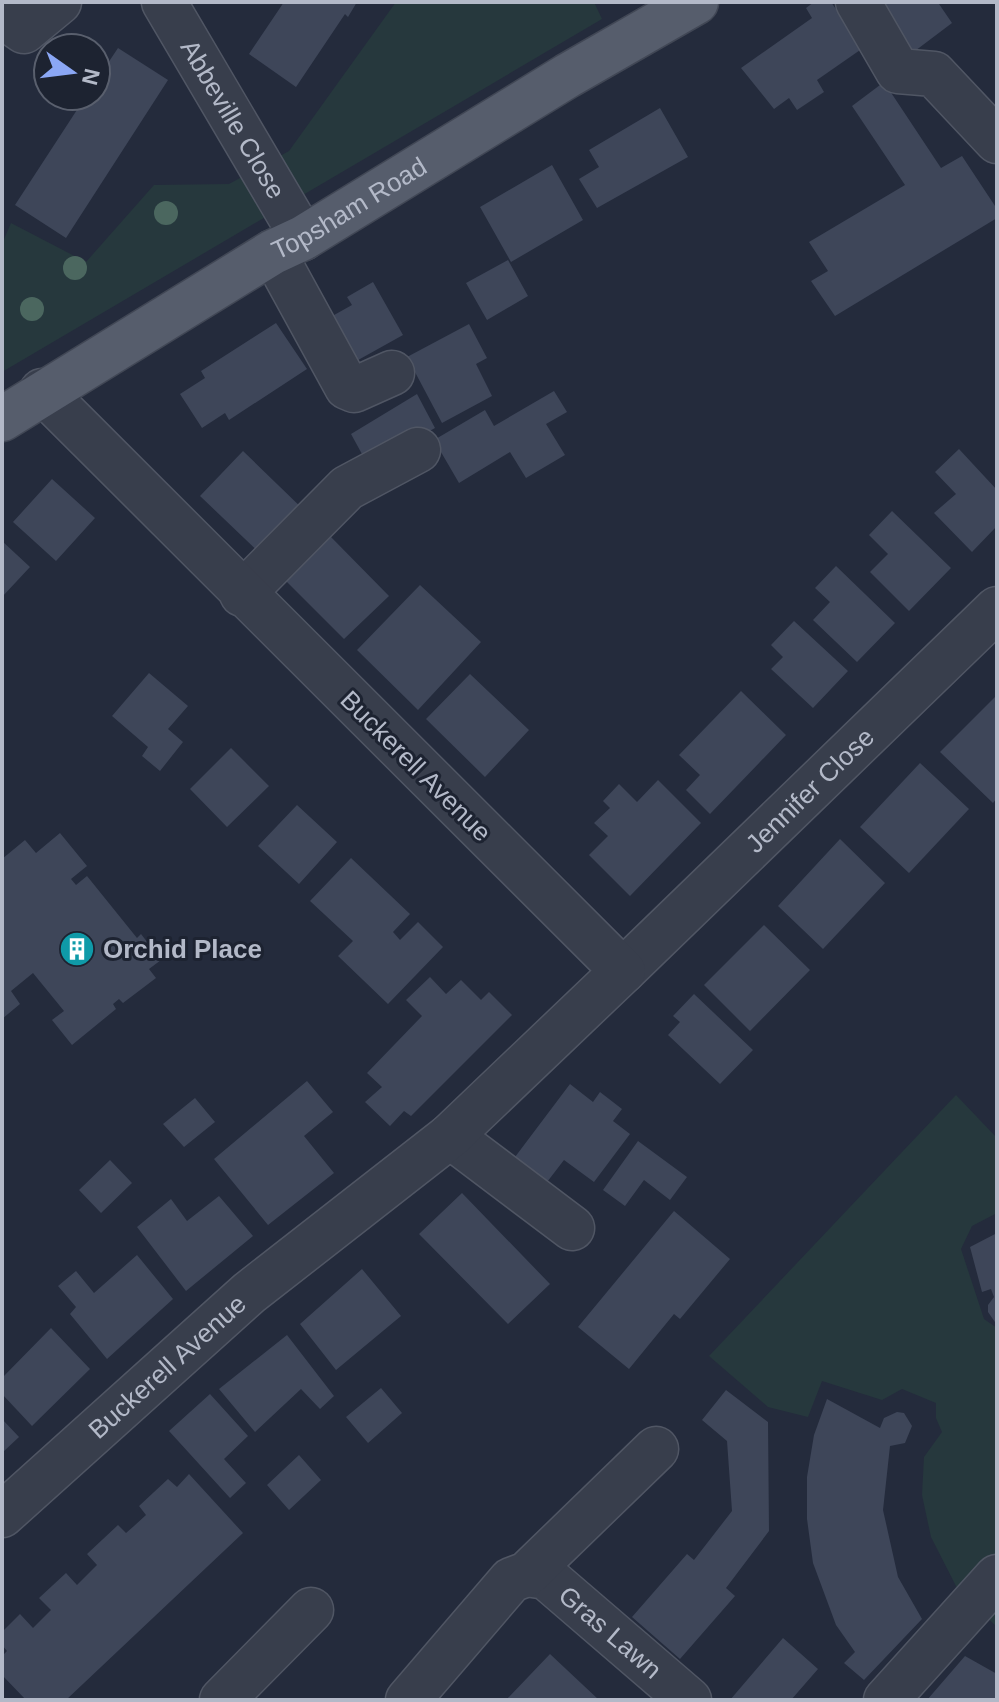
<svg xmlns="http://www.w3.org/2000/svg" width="999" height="1702" font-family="Helvetica,sans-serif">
<rect width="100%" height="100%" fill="#242b3c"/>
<path fill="#26383d" d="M 396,2 L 594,2 L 602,19 L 2,372 L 2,244 L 11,223 L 86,262 L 154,185 L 229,184 L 289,151 Z
M 956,1095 L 997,1138 L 997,1213 L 972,1226 L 961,1249 L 984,1319 L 997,1328 L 997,1627 L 958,1590 L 931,1537 L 922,1495 L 924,1457 L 942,1432 L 936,1418 L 936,1403 L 902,1389 L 882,1400 L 822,1381 L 808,1417 L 768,1407 L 709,1356 Z"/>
<path fill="#3e4659" d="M 284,2 L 357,2 L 348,17 L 345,14 L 296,87 L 249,54 Z
M 814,2 L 831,2 L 863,48 L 817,80 L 824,92 L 797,110 L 789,98 L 774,109 L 741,68 L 812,18 L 806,8 Z
M 861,2 L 942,2 L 939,4 L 952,23 L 903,60 Z
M 118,48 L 168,80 L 66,238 L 15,205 L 86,96 L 96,96 L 96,81 Z
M 884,82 L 941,168 L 962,156 L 997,209 L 997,218 L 835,316 L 811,281 L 828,271 L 809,242 L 905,185 L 852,106 Z
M 660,108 L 688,157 L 597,208 L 579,179 L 599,167 L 589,150 Z
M 552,165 L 583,220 L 511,262 L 480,207 Z
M 508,260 L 528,296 L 487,320 L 466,283 Z
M 373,282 L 403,335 L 342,369 L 318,324 L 352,305 L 347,297 Z
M 276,323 L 307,369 L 229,420 L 225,413 L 202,428 L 180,394 L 205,378 L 201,371 Z
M 469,324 L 487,358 L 476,364 L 492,396 L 442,423 L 407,357 Z
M 554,391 L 567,412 L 546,424 L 565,455 L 526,478 L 510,452 L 459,483 L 434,440 L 485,410 L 494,426 Z
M 417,394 L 435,428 L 368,465 L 351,434 Z
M 959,449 L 997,490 L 997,526 L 972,552 L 934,513 L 956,494 L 935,472 Z
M 243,451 L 308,514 L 265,558 L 200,496 Z
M 52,479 L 95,518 L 56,561 L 13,522 Z
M 892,511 L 951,568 L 909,611 L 870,572 L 888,554 L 869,535 Z
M 331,537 L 389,596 L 344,639 L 285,580 Z
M 2,541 L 30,567 L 2,597 Z
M 836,566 L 895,623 L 857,662 L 813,620 L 830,602 L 815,588 Z
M 420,585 L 481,642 L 418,710 L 357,650 Z
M 794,621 L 848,671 L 813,708 L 771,669 L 783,657 L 771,645 Z
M 149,673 L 188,706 L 168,729 L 183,742 L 160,771 L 142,756 L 148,747 L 112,716 Z
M 470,674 L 529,730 L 485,777 L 426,719 Z
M 741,691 L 786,735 L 710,814 L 686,790 L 700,775 L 679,755 Z
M 997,695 L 997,798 L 993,803 L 940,752 Z
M 231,748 L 269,786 L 227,827 L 190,789 Z
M 920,763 L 969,809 L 909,873 L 860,827 Z
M 658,780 L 701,823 L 630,896 L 589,855 L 608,836 L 594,823 L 610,808 L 603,801 L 619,784 L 637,802 Z
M 297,805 L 337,842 L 299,884 L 258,846 Z
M 60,833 L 87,866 L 71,879 L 76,885 L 87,876 L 137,938 L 141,934 L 161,960 L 149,969 L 156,978 L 123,1003 L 119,999 L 113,1004 L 116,1009 L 72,1045 L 52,1020 L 64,1011 L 33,973 L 11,991 L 20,1004 L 2,1019 L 2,859 L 25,840 L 36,853 Z
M 840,839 L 885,883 L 823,949 L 778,906 Z
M 351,858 L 410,914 L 393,932 L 400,940 L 418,922 L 443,947 L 388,1004 L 338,956 L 353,941 L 310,901 Z
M 764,925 L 810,970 L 750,1031 L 704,985 Z
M 212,937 L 222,948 L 212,956 L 203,944 Z
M 430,977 L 446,994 L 461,980 L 481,1000 L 489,992 L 512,1015 L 411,1116 L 404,1111 L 390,1126 L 365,1102 L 382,1087 L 367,1073 L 422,1016 L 406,1000 Z
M 694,994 L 753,1050 L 720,1084 L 668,1035 L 680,1022 L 673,1016 Z
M 307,1081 L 333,1112 L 304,1136 L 334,1173 L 268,1225 L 214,1159 Z
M 570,1084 L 593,1102 L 600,1092 L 622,1109 L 613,1121 L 630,1134 L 594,1182 L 564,1160 L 544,1186 L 512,1161 Z
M 195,1098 L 215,1122 L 184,1147 L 163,1124 Z
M 638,1141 L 687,1177 L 670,1200 L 644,1180 L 625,1206 L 603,1190 Z
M 110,1160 L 132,1183 L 101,1213 L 79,1190 Z
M 462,1193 L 550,1284 L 508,1324 L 419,1234 Z
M 219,1196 L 253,1236 L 186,1291 L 137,1227 L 171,1199 L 187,1221 Z
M 674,1211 L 730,1259 L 680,1319 L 674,1314 L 629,1369 L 578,1327 Z
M 997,1233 L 997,1325 L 988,1312 L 988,1305 L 994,1297 L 991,1289 L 982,1292 L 970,1247 Z
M 137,1255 L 173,1299 L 107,1359 L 70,1314 L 76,1307 L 58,1286 L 76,1271 L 94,1293 Z
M 362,1269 L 401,1316 L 336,1370 L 300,1324 Z
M 51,1328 L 90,1369 L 32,1426 L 2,1394 L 2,1378 Z
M 287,1335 L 334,1396 L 320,1409 L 301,1389 L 255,1432 L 219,1389 Z
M 381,1388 L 402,1413 L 368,1443 L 346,1417 Z
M 726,1390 L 768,1422 L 769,1531 L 726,1588 L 735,1596 L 680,1659 L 632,1617 L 687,1554 L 694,1560 L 732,1511 L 727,1441 L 702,1420 Z
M 210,1394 L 248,1436 L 224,1459 L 246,1483 L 230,1498 L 169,1431 Z
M 827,1399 L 880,1428 L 884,1418 L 897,1412 L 904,1413 L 912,1426 L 905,1443 L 890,1446 L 883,1510 L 898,1577 L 922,1619 L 864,1680 L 844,1663 L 855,1652 L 836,1625 L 813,1563 L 807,1519 L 807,1477 L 814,1435 Z
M 2,1419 L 19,1437 L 2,1453 Z
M 299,1455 L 321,1480 L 289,1510 L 267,1485 Z
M 189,1474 L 243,1533 L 66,1700 L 26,1700 L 2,1675 L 2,1656 L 7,1651 L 2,1645 L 2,1632 L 20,1614 L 33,1628 L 51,1610 L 39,1598 L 66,1573 L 77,1585 L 97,1565 L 87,1554 L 118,1525 L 126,1533 L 134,1526 L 146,1515 L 139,1506 L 168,1479 L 177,1487 Z
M 783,1638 L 818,1669 L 791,1700 L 730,1700 Z
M 550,1654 L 599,1700 L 506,1700 Z
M 965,1656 L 997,1674 L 997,1700 L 927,1700 Z"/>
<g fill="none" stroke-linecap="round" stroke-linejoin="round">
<g stroke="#505664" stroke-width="47">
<g id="minor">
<path id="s1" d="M 164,2 L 303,238"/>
<path d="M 858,2 L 898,71 L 934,74 L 997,141"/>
<path d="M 2,16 L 24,31 L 59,2"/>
<path d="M 273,252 L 347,387 L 354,390 L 392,373"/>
<path d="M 242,594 L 347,488 L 418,450"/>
<path id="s2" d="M 623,971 L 997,609"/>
<path d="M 450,1136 L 572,1228"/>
<path id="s3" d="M 2,1515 L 249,1293 L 450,1136 L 623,971 L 42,391"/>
<path id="s4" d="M 527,1574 L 546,1577 L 689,1700"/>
<path d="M 222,1700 L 311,1610"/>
<path d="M 408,1700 L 511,1580 L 527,1574 L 656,1449"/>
<path d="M 886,1700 L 997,1577"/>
</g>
</g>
<g stroke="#414755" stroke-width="47">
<g id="major">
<path id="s5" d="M 2,419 L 273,252 L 303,238 L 567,76 L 696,2"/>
</g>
</g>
<use href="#minor" stroke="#383e4c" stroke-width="44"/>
<use href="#major" stroke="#565d6c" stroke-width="44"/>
</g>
<g fill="#4b675f">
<circle cx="166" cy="213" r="12"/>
<circle cx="75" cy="268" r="12"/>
<circle cx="32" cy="309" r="12"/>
</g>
<defs>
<g id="building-disc" transform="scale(1.8)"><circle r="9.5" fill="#0f9aa8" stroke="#1d2331"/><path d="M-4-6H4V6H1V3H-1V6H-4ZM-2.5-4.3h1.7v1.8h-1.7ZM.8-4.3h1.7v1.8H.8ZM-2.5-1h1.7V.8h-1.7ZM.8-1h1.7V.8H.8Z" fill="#fff"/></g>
</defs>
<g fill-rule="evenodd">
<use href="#building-disc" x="77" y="949"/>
</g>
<g text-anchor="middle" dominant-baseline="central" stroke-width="6" stroke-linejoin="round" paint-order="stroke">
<g font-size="26" fill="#b3b9c8" stroke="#1d2331">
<text stroke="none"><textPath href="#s1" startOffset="136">Abbeville Close</textPath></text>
<text stroke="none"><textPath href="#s5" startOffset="406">Topsham Road</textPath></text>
<text transform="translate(416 766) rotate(45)">Buckerell Avenue</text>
<text stroke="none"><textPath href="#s2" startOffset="260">Jennifer Close</textPath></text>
<text stroke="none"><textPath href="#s3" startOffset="222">Buckerell Avenue</textPath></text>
<text stroke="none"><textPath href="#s4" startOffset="104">Gras Lawn</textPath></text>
</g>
<g font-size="26" font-weight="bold" fill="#b3b9c8" stroke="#1d2331" text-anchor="start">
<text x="103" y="949">Orchid Place</text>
</g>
</g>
<rect width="999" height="1702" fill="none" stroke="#b3b9c8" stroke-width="8"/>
<g transform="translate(72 72) rotate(104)"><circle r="38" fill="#1d2331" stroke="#595f6d" stroke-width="2"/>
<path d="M0-6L14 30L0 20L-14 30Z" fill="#8ba7f5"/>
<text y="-12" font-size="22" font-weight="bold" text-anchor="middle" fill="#b3b9c8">N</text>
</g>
</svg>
